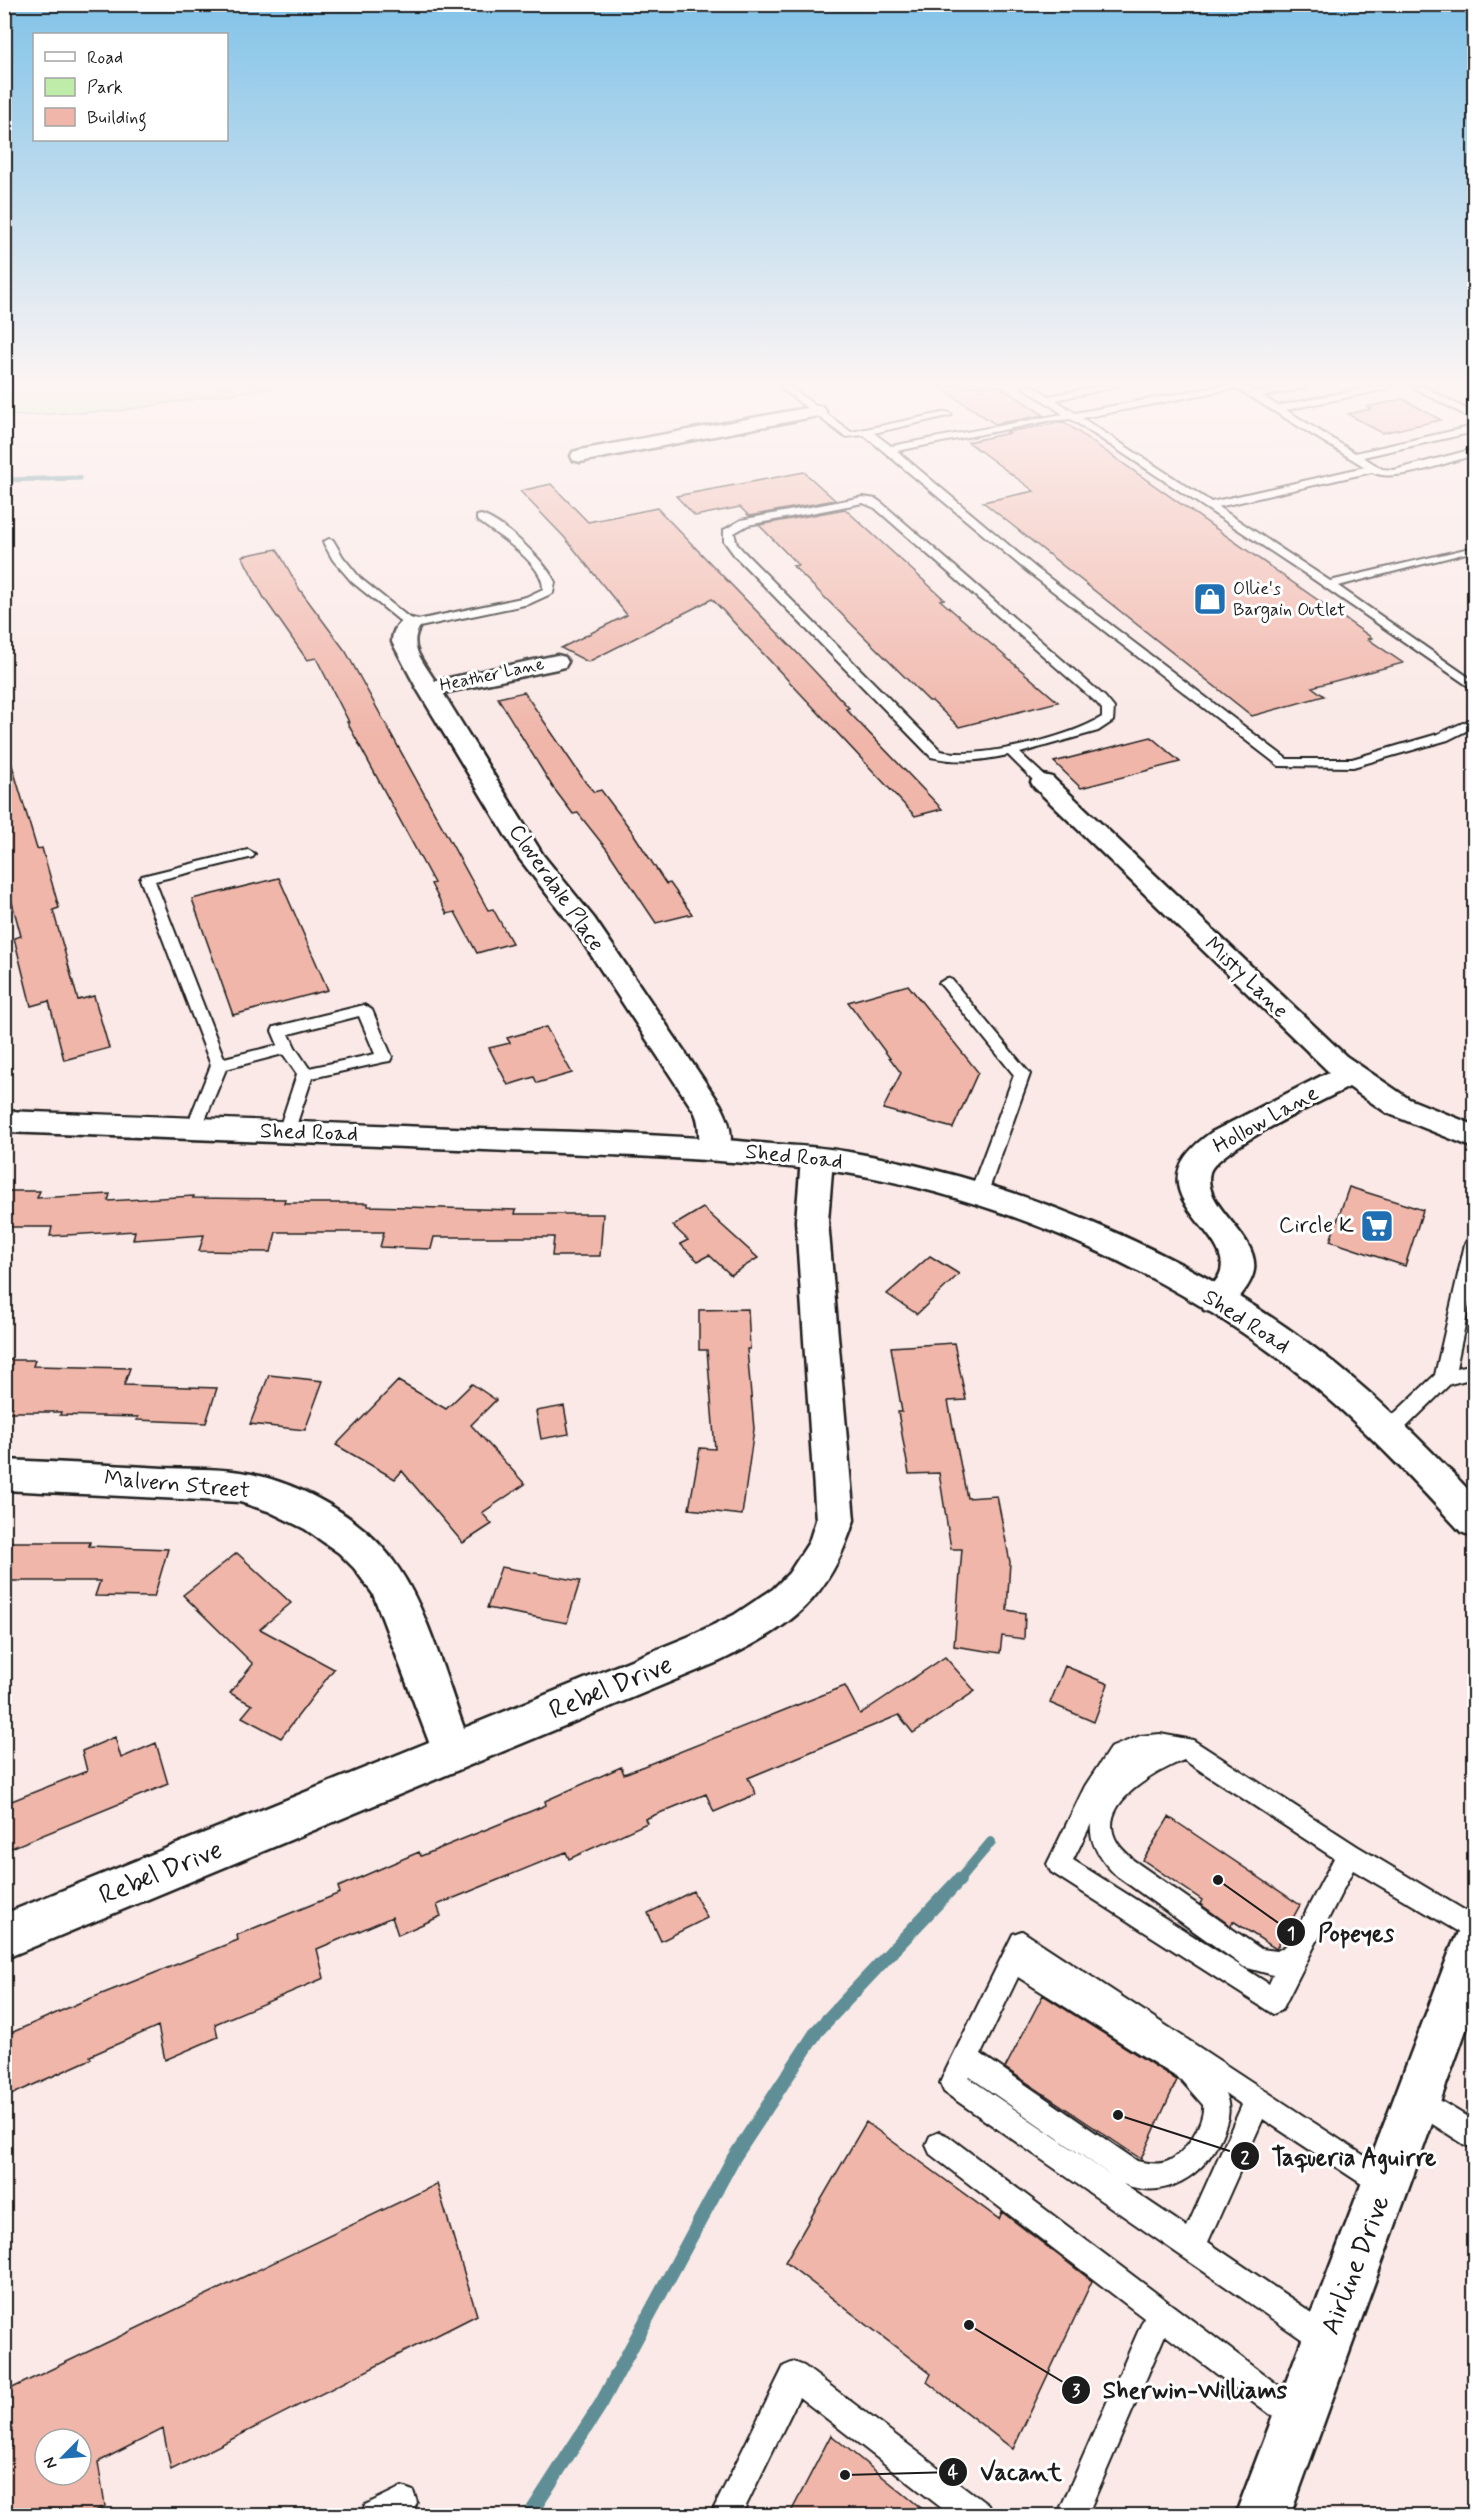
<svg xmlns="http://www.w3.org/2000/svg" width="1479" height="2520" font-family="Mynerve,sans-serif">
<rect width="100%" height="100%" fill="#fae9e6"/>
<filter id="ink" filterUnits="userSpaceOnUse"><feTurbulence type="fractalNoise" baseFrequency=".0167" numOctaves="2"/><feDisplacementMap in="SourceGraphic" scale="12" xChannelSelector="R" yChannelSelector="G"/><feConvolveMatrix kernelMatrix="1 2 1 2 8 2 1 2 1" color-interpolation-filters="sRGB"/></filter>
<g filter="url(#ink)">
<path fill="#bfeca9" stroke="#6e8462" stroke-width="1.5" d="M 4,386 L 281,386 L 117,411 L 5,416 Z"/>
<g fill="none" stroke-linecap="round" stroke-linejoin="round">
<path stroke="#5e8e96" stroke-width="5" d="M 4,480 L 80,478"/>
<path stroke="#5e8e96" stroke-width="10" d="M 958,1881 L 991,1842"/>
<path stroke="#5e8e96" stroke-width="14" d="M 529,2516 L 601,2404 L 733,2159 L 817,2031 L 959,1880"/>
</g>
<path fill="#f0b6aa" stroke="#1c1c1c" stroke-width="1.5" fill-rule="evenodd" d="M 938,386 L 999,386 L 1044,415 L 995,424 Z
M 1403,399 L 1441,420 L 1382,433 L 1348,414 L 1371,409 L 1367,407 Z
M 1064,422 L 1372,638 L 1368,639 L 1403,663 L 1312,687 L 1324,696 L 1252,716 L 983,502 L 1034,491 L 968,442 L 1009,433 L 1006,432 Z
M 804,472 L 835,500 L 749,516 L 740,507 L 695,516 L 676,496 Z
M 551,484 L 588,522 L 657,508 L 804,660 L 849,708 L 846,709 L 942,809 L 915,816 L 712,599 L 588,662 L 561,648 L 627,615 L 565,538 L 520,491 Z
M 845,509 L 944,599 L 940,600 L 1058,702 L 959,727 L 932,701 L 929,701 L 793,566 L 798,565 L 759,525 Z
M 277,549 L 300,590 L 346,652 L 488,910 L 493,909 L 512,943 L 477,953 L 455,912 L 447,914 L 431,884 L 434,883 L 347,722 L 349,722 L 316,658 L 307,660 L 264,598 L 242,556 Z
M 524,692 L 586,783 L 594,792 L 601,790 L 631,830 L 666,884 L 670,883 L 692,914 L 656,923 L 608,851 L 578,813 L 573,814 L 552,786 L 498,698 Z
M 1151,737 L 1180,762 L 1081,788 L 1054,762 Z
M 11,762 L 37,849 L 42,848 L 59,908 L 53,910 L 78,1000 L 94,996 L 109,1048 L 64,1060 L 49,1001 L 31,1006 L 14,938 L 21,936 L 4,873 L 4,763 Z
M 279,878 L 328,990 L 233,1015 L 192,899 Z
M 908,985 L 978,1072 L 953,1128 L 883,1109 L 901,1073 L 848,1002 Z
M 546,1027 L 572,1073 L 537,1083 L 534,1077 L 508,1085 L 489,1048 L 510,1043 L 507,1038 Z
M 1349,1187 L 1423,1210 L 1405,1266 L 1330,1241 Z
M 4,1191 L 40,1191 L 37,1198 L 110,1194 L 108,1201 L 194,1196 L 193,1198 L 285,1199 L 284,1203 L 368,1203 L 368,1206 L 516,1210 L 515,1214 L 603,1214 L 600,1256 L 552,1256 L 554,1237 L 434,1237 L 431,1249 L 380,1247 L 384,1232 L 276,1232 L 271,1252 L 199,1251 L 204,1235 L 133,1240 L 135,1231 L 50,1236 L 52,1227 L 4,1227 Z
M 703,1208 L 758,1258 L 731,1275 L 709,1255 L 698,1261 L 680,1244 L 688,1240 L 673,1226 Z
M 930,1256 L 959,1274 L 917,1314 L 887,1294 Z
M 748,1309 L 750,1349 L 747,1349 L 754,1429 L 742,1515 L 689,1509 L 700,1448 L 715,1449 L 707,1350 L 699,1350 L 699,1310 Z
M 954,1343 L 966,1400 L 948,1401 L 967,1498 L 997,1496 L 1010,1562 L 1007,1610 L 1025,1613 L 1024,1639 L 1002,1636 L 1000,1653 L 954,1646 L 962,1549 L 951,1549 L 939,1473 L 909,1474 L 898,1412 L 902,1412 L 891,1347 Z
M 4,1360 L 35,1360 L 33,1366 L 130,1368 L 124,1385 L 217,1388 L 206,1423 L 137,1420 L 138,1417 L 60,1415 L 61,1412 L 4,1412 Z
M 269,1375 L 323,1381 L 305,1430 L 250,1424 Z
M 398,1381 L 446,1409 L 472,1384 L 496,1400 L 471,1425 L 525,1484 L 482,1513 L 492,1524 L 463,1543 L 402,1471 L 395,1479 L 336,1445 Z
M 564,1406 L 569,1434 L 541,1439 L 536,1411 Z
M 12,1542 L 90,1542 L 89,1546 L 168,1549 L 154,1597 L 95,1596 L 100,1581 L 4,1581 L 4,1564 Z
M 237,1553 L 291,1603 L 260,1629 L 334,1669 L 281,1738 L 242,1717 L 252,1705 L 230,1693 L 253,1664 L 183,1595 Z
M 501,1567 L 580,1581 L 567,1623 L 487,1608 Z
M 945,1657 L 975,1691 L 913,1733 L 899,1715 L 748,1778 L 756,1794 L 714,1812 L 706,1794 L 645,1819 L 647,1823 L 569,1859 L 566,1852 L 437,1905 L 441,1916 L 398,1935 L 392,1917 L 317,1949 L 324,1978 L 215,2024 L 218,2037 L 165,2060 L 158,2026 L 90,2056 L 91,2059 L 4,2098 L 4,2036 L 79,2003 L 238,1940 L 237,1935 L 340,1893 L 338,1887 L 419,1852 L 421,1856 L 546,1805 L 545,1801 L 621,1767 L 624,1774 L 845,1686 L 860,1714 Z
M 1065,1666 L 1108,1684 L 1094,1722 L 1050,1703 Z
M 115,1737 L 121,1758 L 156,1743 L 168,1784 L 4,1851 L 4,1804 L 87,1771 L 82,1751 Z
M 1169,1817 L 1300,1905 L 1276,1949 L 1233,1921 L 1231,1926 L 1200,1904 L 1202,1900 L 1143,1860 Z
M 693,1891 L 707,1918 L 661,1941 L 648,1913 Z
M 1043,1995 L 1177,2080 L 1141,2159 L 1005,2068 Z
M 866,2122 L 999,2219 L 1002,2212 L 1092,2281 L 1013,2449 L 927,2382 L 931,2374 L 785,2262 Z
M 437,2184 L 477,2315 L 171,2470 L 163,2429 L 98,2462 L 105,2506 L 86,2516 L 4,2516 L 4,2392 ZM 45,2439 L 81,2439 L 81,2475 L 45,2475 Z
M 831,2435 L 931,2516 L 789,2516 Z"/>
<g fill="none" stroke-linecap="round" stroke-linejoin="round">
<g stroke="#1c1c1c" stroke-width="4">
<path id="lane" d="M 778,386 L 789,386 L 851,432 L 947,412 L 952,415 L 874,433 L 891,446 L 1063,414 L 1022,386 L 1033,386 L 1049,396 L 1101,386 L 1118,386 L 1056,400 L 1075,413 L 1220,386 L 1245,386 L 1255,392 L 1288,386 L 1306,386 L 1304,388 L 1263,396 L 1278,406 L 1375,386 L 1392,386 L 1387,389 L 1286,410 L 1355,453 L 1474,426 L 1474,432 L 1363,457 L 1382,469 L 1394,470 L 1474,449 L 1474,455 C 1451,461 1393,484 1372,472 L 1218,507 L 1330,581 L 1474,547 L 1474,551 L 1338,586 L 1474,681 L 1474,690 L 1310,577 L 1071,419 L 1048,421 L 897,451 L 1036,568 L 1287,759 L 1352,759 L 1438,734 L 1474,718 L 1474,727 L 1448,740 L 1353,767 L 1279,766 L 1028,572 L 864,435 L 845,437 ZM 1236,388 L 1365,467 L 1211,502 L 1082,418 Z
M 1411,386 L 1422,386 L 1474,413 L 1474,420 Z
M 863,497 L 876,499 L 883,504 L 1105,697 L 1114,708 L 1113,721 L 1098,731 L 1020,753 L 1048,779 L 1050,782 L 1048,785 L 1038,785 L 1008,755 C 981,761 958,763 931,757 L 735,556 L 724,541 L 724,530 L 741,520 ZM 863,503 L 875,508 L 1097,703 L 1102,709 L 1102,717 C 1069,738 978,760 941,751 L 743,551 L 737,544 L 734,533 L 748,525 Z
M 481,515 C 504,522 545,561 555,582 L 553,593 L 529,604 L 410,629 L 352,582 L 333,560 L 323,542 L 329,539 L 333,540 L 343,557 L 360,578 L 413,621 L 526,597 L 543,589 C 544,563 497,535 477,520 L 477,516 Z
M 248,850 L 255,854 L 253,857 L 155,881 L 224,1058 L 278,1045 L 272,1031 L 274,1027 L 364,1005 L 372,1010 L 392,1057 L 390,1061 L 384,1062 L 312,1078 L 294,1132 L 292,1136 L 280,1136 L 278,1132 L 297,1074 L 283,1054 L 226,1069 L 200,1132 L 188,1132 L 186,1128 L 211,1065 L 140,879 L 142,876 ZM 359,1016 L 375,1054 L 309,1068 L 295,1047 L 289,1034 Z
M 947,978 L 952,980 L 1030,1074 L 987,1195 L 984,1199 L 978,1201 L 972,1199 L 969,1195 L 1014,1075 L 942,986 L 939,983 Z
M 1474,1237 L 1474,1282 L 1456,1368 L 1474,1364 L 1474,1378 L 1450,1384 L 1395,1438 L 1388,1440 L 1381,1438 L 1378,1432 L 1381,1426 L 1435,1375 L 1465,1244 L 1468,1239 Z
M 1160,1734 L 1193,1740 L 1357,1846 L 1474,1916 L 1474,1941 L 1353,1870 L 1282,2010 L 1273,2014 L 1051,1872 L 1047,1864 L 1051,1856 L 1085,1786 L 1110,1748 L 1140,1736 ZM 1184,1760 L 1334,1858 L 1289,1944 L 1277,1951 L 1261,1949 L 1133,1860 C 1128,1854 1121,1849 1117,1842 C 1094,1804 1157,1771 1184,1760 ZM 1091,1824 C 1089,1845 1102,1862 1117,1876 L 1244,1967 L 1273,1975 L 1269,1984 L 1073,1860 Z
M 1022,1931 L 1395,2176 L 1399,2185 L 1395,2194 L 1386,2198 L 1377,2194 L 1263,2119 L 1208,2242 L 1336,2329 L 1340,2339 L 1336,2349 L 1326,2353 L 1316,2349 L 944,2092 L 940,2083 L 944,2074 L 1013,1934 ZM 1018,1977 L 1181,2080 L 1203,2105 C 1205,2123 1184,2156 1166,2162 C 1157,2165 1146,2163 1137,2161 L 981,2054 ZM 970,2077 L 1113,2177 L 969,2078 ZM 1225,2093 L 1242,2105 L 1187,2227 L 1123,2184 C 1165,2201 1204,2176 1221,2137 C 1228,2121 1232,2110 1225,2093 Z
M 1418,2087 L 1474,2121 L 1474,2149 L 1465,2145 L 1409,2109 L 1405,2100 L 1409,2091 Z
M 939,2132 L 948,2136 L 1307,2407 L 1312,2417 L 1307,2427 L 1297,2432 L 1287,2427 L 1165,2335 L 1087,2516 L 1057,2516 L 1144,2318 L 930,2154 L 926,2145 L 930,2136 Z
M 794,2362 L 804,2366 L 988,2505 L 992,2516 L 952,2516 L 799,2397 L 741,2516 L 710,2516 L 784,2366 Z
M 402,2487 L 413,2491 L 417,2502 L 413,2513 L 407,2516 L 361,2516 L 365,2505 Z"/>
</g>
<g stroke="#1c1c1c" stroke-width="5">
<path id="street" d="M 817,406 L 823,407 L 826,411 L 823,415 L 580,462 L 573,460 L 571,456 L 573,452 L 580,450 Z
M 410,618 L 418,620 L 421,625 C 406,646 424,662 435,681 L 557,655 L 565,657 L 568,662 L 565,667 L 557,669 L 443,693 L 543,855 L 594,918 L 720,1104 C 729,1120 736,1139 726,1157 L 715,1160 L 704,1157 C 696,1143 702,1128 695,1113 L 574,929 L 519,858 L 417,689 L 392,642 C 392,630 399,621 410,618 Z
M 1043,775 L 1052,777 L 1346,1056 L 1409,1099 L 1474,1125 L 1474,1148 L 1387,1113 L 1349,1087 C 1324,1100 1217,1149 1210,1172 C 1201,1207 1259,1234 1254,1270 C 1252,1283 1241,1295 1233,1305 C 1224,1314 1216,1314 1204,1310 L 1199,1301 C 1205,1291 1218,1282 1221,1271 C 1232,1229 1125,1192 1212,1132 L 1329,1072 L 1034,787 L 1031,782 L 1034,777 Z
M 817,1148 L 828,1151 L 833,1159 L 828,1221 L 854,1520 C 829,1600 791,1627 718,1662 L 4,1959 L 4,1914 L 429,1742 L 373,1594 L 354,1568 L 339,1553 L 305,1529 L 268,1511 L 240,1502 L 4,1490 L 4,1460 C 57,1462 110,1465 163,1468 C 188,1469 215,1468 240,1472 C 299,1481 366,1518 399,1569 C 429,1614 445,1677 464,1728 L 690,1636 L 734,1615 L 773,1589 L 789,1573 L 809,1542 L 816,1520 L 796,1221 L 801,1159 L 806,1151 Z"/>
</g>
<g stroke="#1c1c1c" stroke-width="5">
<path id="secondary" d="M 4,1111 C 163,1116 321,1123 479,1129 C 576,1132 674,1134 771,1144 C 797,1146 823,1147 849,1152 C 1010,1179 1181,1248 1312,1346 C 1371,1390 1424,1442 1474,1496 L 1474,1537 L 1461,1532 C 1406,1472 1350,1412 1285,1363 C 1159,1268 1003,1199 847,1173 C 821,1169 795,1168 769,1165 C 674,1156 580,1154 485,1150 C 325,1144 165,1138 4,1132 Z
M 1474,1925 L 1474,2008 L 1290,2516 L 1235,2516 L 1451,1948 L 1458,1932 Z"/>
</g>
<use href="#lane" fill="#fff" fill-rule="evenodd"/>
<use href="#street" fill="#fff" fill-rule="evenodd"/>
<use href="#secondary" fill="#fff" fill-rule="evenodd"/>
</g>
</g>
<linearGradient id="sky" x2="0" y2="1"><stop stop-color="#82c3e8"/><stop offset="0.52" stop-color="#fdf5f4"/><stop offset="1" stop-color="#fdf5f4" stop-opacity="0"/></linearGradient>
<rect width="1479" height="738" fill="url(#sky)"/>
<defs>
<g id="shop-square" transform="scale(1.725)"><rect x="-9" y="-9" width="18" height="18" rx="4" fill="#1f6fb2" stroke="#fff"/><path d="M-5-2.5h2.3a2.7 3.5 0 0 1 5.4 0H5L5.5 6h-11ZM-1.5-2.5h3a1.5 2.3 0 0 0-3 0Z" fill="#fff"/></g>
<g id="supermarket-square" transform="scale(1.725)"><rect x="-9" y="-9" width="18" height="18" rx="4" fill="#1f6fb2" stroke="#fff"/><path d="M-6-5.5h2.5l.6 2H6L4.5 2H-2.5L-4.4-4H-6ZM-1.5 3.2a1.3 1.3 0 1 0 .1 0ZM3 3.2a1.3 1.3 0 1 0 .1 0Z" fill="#fff"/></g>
</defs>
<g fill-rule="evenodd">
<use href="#shop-square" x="1210" y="599"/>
<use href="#supermarket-square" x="1377" y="1226"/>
</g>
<g text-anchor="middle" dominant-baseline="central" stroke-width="6" stroke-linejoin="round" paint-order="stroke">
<g font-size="18" fill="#1c1c1c" stroke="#fff" text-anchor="start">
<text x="1233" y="589">Ollie's<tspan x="1233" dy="21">Bargain Outlet</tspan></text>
</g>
<g font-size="18" fill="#1c1c1c" stroke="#fff">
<text transform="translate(492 675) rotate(-12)">Heather Lane</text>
</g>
<g font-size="22" fill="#1c1c1c" stroke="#fff">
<text transform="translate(556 888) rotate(55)">Cloverdale Place</text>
<text transform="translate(1246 978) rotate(44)">Misty Lane</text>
<text transform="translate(1266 1120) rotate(-29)">Hollow Lane</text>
<text transform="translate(309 1133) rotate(2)">Shed Road</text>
<text transform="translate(794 1157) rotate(6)">Shed Road</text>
<text transform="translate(1246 1322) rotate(33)">Shed Road</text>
<text transform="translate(177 1485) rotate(5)">Malvern Street</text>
</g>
<g font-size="22" fill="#1c1c1c" stroke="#fff" text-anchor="end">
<text x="1354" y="1226">Circle K</text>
</g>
<g font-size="27" fill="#1c1c1c" stroke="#fff">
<text transform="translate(611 1688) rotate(-22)">Rebel Drive</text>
<text transform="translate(161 1873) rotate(-22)">Rebel Drive</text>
<text transform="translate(1356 2265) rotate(-69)">Airline Drive</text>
</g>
</g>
<path fill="none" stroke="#1c1c1c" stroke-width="2" d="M1218 1880L1291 1932M1118 2115L1245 2156M969 2325L1076 2390M845 2475L953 2472"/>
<g fill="#1c1c1c" stroke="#fff" stroke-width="2">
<circle cx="1218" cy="1880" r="6"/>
<circle cx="1118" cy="2115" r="6"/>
<circle cx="969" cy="2325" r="6"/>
<circle cx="845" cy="2475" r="6"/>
<circle cx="1291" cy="1932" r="15"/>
<circle cx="1245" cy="2156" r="15"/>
<circle cx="1076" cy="2390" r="15"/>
<circle cx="953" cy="2472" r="15"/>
</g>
<g font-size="18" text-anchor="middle" font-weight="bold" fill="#fff">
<text x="1291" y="1939">1</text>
<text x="1245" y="2163">2</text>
<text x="1076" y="2396">3</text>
<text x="953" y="2478">4</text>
</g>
<g font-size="24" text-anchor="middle" font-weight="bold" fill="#1c1c1c" stroke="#fff" stroke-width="6" stroke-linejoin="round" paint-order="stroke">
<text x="1356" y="1941">Popeyes</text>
<text x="1354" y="2165">Taqueria Aguirre</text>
<text x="1195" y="2398">Sherwin-Williams</text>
<text x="1021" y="2480">Vacant</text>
</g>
<rect width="1479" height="2520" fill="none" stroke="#fff" stroke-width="24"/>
<rect x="12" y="12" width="1455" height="2496" fill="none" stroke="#1c1c1c" stroke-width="2" filter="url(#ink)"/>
<rect x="33" y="33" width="195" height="108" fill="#ffffff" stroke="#a4a4a4" stroke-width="1.5"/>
<rect x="45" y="52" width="30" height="9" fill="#ffffff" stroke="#a4a4a4" stroke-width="1.5"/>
<text x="87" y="63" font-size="18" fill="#1c1c1c">Road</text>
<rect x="45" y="78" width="30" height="18" fill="#bfeca9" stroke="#a4a4a4" stroke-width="1.5"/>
<text x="87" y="93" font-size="18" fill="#1c1c1c">Park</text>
<rect x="45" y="108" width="30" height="18" fill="#f0b6aa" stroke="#a4a4a4" stroke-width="1.5"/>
<text x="87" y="123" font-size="18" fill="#1c1c1c">Building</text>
<g transform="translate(63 2457) rotate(245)"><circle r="28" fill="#ffffff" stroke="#a4a4a4" stroke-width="1.5"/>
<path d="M0-4.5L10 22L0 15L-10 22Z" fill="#1f6fb2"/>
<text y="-9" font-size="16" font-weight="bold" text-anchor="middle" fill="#1c1c1c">N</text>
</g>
</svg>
